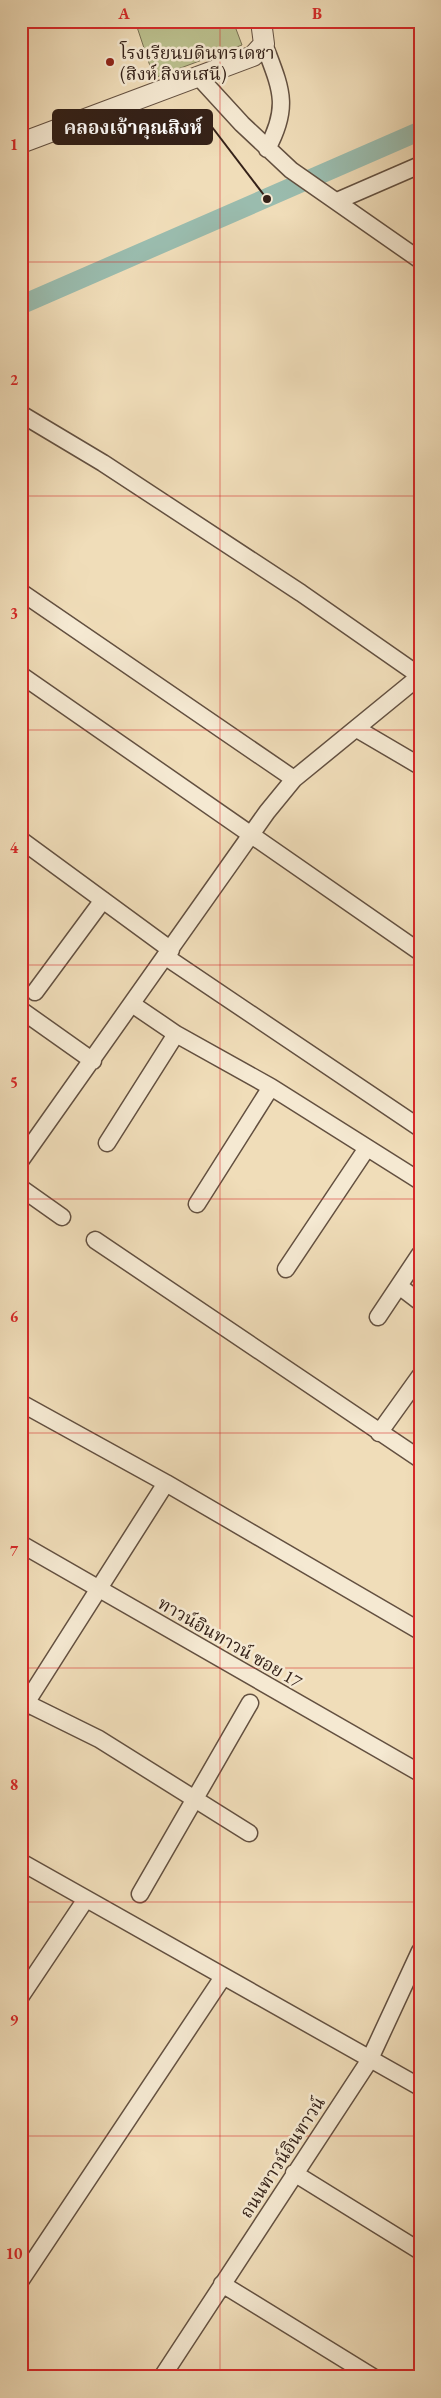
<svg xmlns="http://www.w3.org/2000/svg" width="441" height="2398" font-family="'EB Garamond','Noto Serif Thai',serif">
<rect width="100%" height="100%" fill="#f0ddb9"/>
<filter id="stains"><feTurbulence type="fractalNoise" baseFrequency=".004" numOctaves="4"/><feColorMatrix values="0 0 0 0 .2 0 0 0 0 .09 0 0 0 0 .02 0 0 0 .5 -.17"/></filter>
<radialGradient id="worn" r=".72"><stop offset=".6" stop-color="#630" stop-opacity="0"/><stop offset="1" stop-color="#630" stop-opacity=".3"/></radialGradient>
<path fill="#bbc08e" stroke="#787053" d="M 135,21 L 233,21 L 242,45 L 154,78 Z"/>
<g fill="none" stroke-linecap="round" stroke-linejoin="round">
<path stroke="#9abcae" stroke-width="19" d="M 21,305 L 420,131"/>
<g stroke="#635040" stroke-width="19">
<path id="minor" d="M 264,44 C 280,87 291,105 267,149
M 198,76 L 242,124 L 291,170 L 420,260
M 337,201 L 420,165
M 21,414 L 103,463 L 301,593 L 420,676
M 21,592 L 294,779
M 21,675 L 420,952
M 357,729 L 420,766
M 21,840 L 171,950
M 166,957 L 420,1128
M 35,992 L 103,900
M 132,1004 L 176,1034 L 271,1087 L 420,1181
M 21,1010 L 93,1061
M 107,1143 L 176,1034
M 21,1160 L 267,812 L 294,779 L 420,676
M 21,1188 L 62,1217
M 197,1204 L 271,1087
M 95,1240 L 420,1459
M 286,1269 L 367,1148
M 399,1286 L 420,1302
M 378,1317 L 420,1254
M 21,1403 L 166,1483 L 420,1631
M 379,1433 L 420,1376
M 21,1544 L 420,1773
M 26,1703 L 99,1739 L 249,1833
M 21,1711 L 166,1483
M 21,1862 L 420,2087
M 140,1894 L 250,1703
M 21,1996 L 86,1899
M 294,2173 L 420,2251
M 21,2280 L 223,1977
M 222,2284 L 373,2377
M 162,2377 L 369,2061 L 420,1951"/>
</g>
<g stroke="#635040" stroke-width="22">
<path id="tertiary" d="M 21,143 L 253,56 L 264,44 L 261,21"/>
</g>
<use href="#minor" stroke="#f5e9d2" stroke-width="16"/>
<use href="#tertiary" stroke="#f5e9d2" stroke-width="20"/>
</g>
<path fill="none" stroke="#d62828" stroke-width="1" stroke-opacity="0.55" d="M 220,21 L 220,2377M 21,262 L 420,262M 21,496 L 420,496M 21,730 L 420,730M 21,965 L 420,965M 21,1199 L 420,1199M 21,1433 L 420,1433M 21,1668 L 420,1668M 21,1902 L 420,1902M 21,2136 L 420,2136"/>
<circle fill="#8f2418" stroke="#f5e9d2" stroke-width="2" cx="110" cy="62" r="5"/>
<g text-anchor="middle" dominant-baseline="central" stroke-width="5" stroke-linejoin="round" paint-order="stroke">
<g font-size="18" fill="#342118" stroke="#f5e9d2" text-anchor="start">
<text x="120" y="52">โรงเรียนบดินทรเดชา<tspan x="120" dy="21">(สิงห์ สิงหเสนี)</tspan></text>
</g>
<g font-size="18" fill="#342118" stroke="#f5e9d2">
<text transform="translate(230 1642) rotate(30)">ทาวน์อินทาวน์ ซอย 17</text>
<text transform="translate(282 2157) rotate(-57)">ถนนทาวน์อินทาวน์</text>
</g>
</g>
<path fill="none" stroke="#342118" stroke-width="2" d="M267 199L212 127"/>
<circle fill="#342118" stroke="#f5e9d2" stroke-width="2" cx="267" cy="199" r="5"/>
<rect fill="#342118" stroke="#342118" stroke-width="2" x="53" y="110" width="159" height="34" rx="5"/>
<g font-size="19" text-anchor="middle" font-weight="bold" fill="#fff">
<text x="133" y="134">คลองเจ้าคุณสิงห์</text>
</g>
<rect width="441" height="2398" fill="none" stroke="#f0ddb9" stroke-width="55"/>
<rect x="28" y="28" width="386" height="2342" fill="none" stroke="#d62828" stroke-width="2"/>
<g font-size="16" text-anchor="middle" font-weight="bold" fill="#d62828">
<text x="124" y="19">A</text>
<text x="317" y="19">B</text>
<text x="14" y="150">1</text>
<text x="14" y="385">2</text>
<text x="14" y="619">3</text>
<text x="14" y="853">4</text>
<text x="14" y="1088">5</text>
<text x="14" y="1322">6</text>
<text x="14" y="1556">7</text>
<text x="14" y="1790">8</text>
<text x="14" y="2025">9</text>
<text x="14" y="2259">10</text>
</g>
<rect width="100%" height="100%" filter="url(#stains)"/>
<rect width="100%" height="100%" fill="url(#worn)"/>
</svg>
